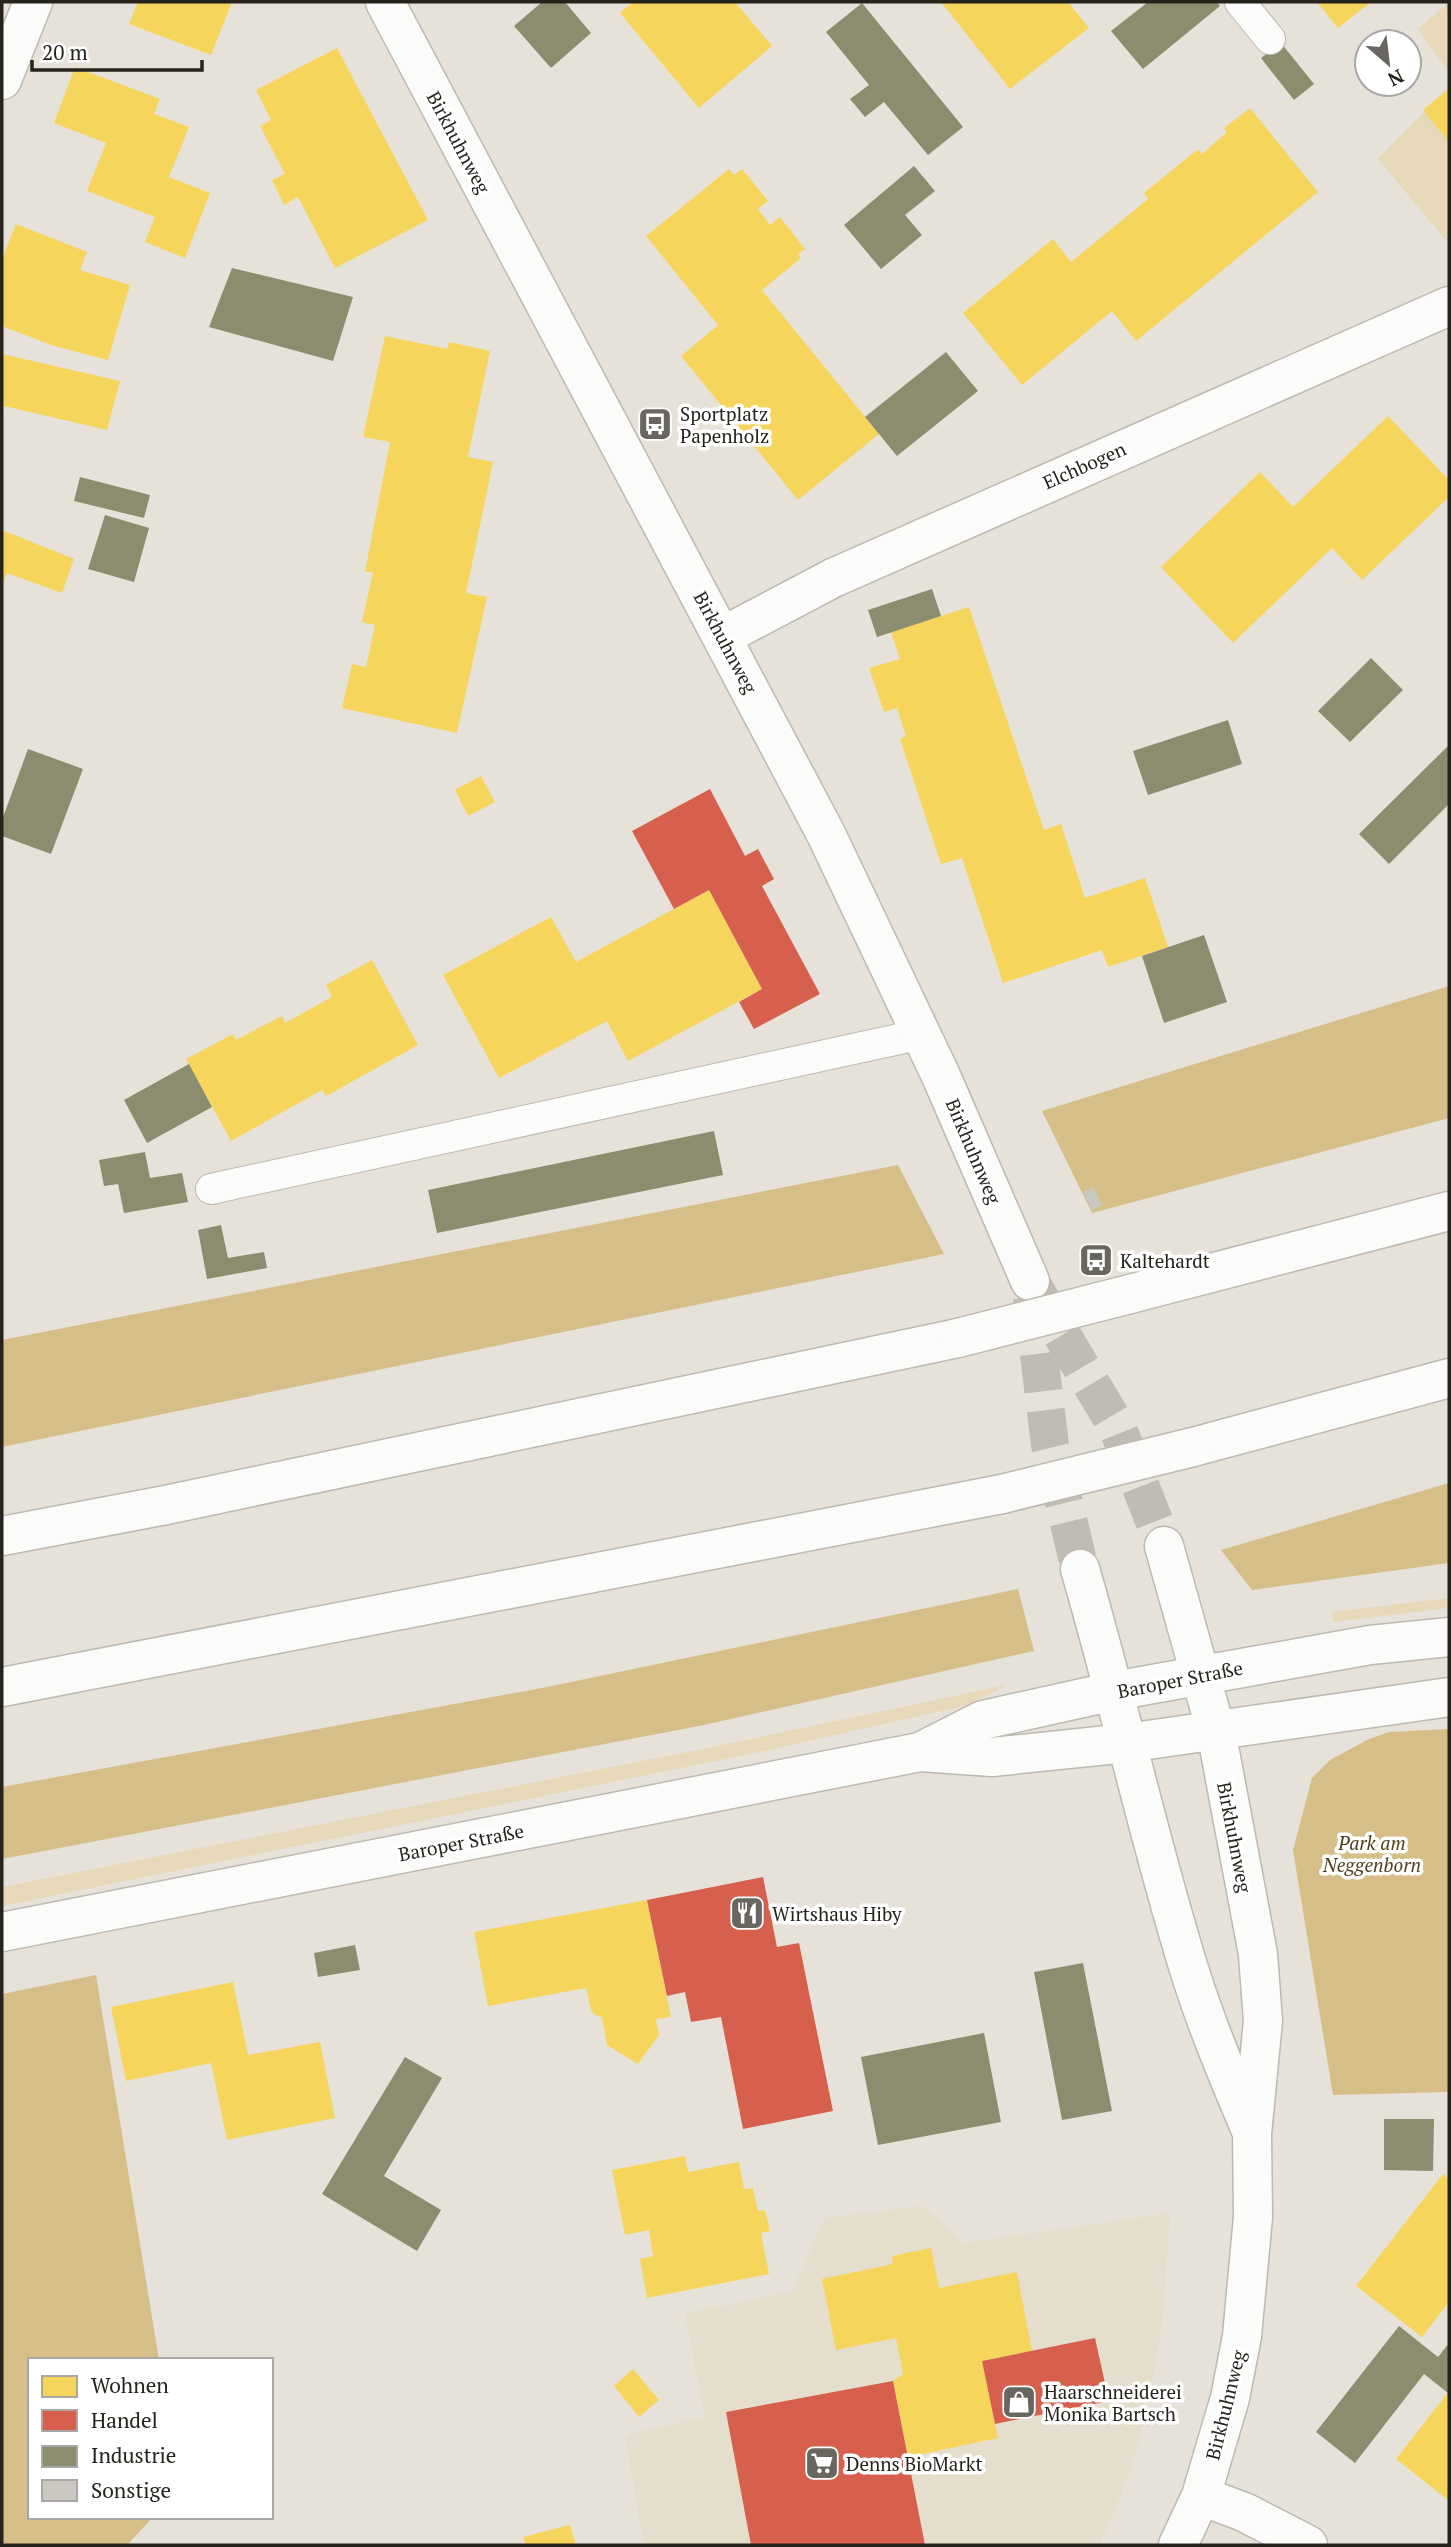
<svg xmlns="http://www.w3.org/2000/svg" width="1451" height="2547" font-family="'PT Serif',serif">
<rect width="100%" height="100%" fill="#e6e2d9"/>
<path fill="#e6decc" d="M 923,2206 L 963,2243 L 1170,2213 L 1164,2304 L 1155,2370 L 1130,2473 L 1100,2545 L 644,2545 L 625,2435 L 705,2417 L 685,2314 L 792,2291 L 825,2218 Z"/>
<path fill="#e7d8b9" d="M 1449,2 L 1449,73 L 1418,29 Z
M 1449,86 L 1449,244 L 1378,159 Z
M 1449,1598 L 1449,1608 L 1333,1622 L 1332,1612 Z
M 1007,1685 L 968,1705 L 760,1752 L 2,1906 L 2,1887 L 703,1749 Z"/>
<path fill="#d5be88" d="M 1449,986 L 1449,1118 L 1092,1213 L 1042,1111 Z
M 898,1165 L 944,1254 L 2,1447 L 2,1340 Z
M 1449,1483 L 1449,1563 L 1252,1590 L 1221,1550 Z
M 1018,1589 L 1034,1651 L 704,1725 L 2,1859 L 2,1787 L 547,1687 Z
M 1449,1729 L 1449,2092 L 1333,2095 L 1293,1850 L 1312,1778 L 1330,1760 L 1369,1739 L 1389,1732 Z
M 96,1975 L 159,2360 L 30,2360 L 30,2517 L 153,2517 L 127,2545 L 8,2545 L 2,2542 L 2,1994 Z"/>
<path fill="#f6d55c" d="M 138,2 L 232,2 L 211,55 L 129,24 Z
M 633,2 L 735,2 L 772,46 L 699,108 L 620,13 Z
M 941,2 L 1068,2 L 1089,28 L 1010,89 Z
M 1317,2 L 1371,2 L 1338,28 Z
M 337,48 L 428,220 L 335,268 L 298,197 L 284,205 L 272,180 L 285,174 L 260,126 L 271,120 L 256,90 Z
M 75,67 L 160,99 L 154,114 L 189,127 L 169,177 L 210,193 L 185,258 L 145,242 L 155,217 L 87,191 L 106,143 L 54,123 Z
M 1449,89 L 1449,142 L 1423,110 Z
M 1250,108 L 1318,192 L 1136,341 L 1112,311 L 1022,385 L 963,313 L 1053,239 L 1071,262 L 1148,199 L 1144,193 L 1198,149 L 1202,154 L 1227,132 L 1224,128 Z
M 729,169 L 734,175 L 742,169 L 768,201 L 758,209 L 770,225 L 780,217 L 805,249 L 798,254 L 801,258 L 762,290 L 879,434 L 798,500 L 681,356 L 718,325 L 646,236 Z
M 16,224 L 87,252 L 80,270 L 130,285 L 108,360 L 51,345 L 2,326 L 2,259 Z
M 385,336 L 447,349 L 449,342 L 490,351 L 468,457 L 493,462 L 466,593 L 487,597 L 457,733 L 342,708 L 352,664 L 366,667 L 375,625 L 362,622 L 373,572 L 365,572 L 390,442 L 363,437 Z
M 2,354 L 120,381 L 107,430 L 4,406 L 2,413 Z
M 1388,416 L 1449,480 L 1449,497 L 1362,580 L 1332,548 L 1233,643 L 1161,567 L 1260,472 L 1293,507 Z
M 2,530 L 74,559 L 62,593 L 7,573 L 2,586 Z
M 969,607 L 1044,830 L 1061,824 L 1085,898 L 1145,878 L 1168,947 L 1108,967 L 1102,950 L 1003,983 L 962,858 L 941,864 L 900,739 L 906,736 L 897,708 L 884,712 L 869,668 L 900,659 L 891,632 Z
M 481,776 L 495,802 L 468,816 L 455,790 Z
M 709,890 L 762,989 L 628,1061 L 607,1021 L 499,1078 L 443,975 L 551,917 L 576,962 Z
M 372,960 L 418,1045 L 326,1096 L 322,1090 L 231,1141 L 186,1059 L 233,1034 L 236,1040 L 282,1016 L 285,1023 L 332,997 L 326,985 Z
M 647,1900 L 671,2017 L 656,2019 L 659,2035 L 638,2064 L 607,2045 L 602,2017 L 595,2015 L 591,2010 L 586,1988 L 488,2006 L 474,1932 Z
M 233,1982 L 248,2055 L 320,2042 L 335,2118 L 227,2140 L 211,2063 L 126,2081 L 111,2007 Z
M 685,2156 L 688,2172 L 739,2162 L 744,2189 L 753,2188 L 758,2211 L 765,2210 L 770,2231 L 761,2233 L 769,2274 L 647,2298 L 640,2259 L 653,2256 L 649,2230 L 625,2235 L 612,2170 Z
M 1443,2174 L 1449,2179 L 1449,2302 L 1422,2337 L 1356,2286 Z
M 931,2248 L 939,2288 L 1017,2272 L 1032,2351 L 982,2361 L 998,2438 L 908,2457 L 893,2381 L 903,2374 L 896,2338 L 836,2350 L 822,2279 L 893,2264 L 892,2256 Z
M 633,2369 L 659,2400 L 639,2417 L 614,2386 Z
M 1449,2391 L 1449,2501 L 1396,2459 Z
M 570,2525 L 576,2545 L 526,2545 L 523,2537 Z"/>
<path fill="#d6604d" d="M 710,789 L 745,856 L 758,849 L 774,879 L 762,886 L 820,994 L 754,1029 L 739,1002 L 762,989 L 709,890 L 674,909 L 632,831 Z
M 763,1877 L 777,1947 L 799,1943 L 833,2111 L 743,2129 L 721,2017 L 691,2022 L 685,1992 L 667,1996 L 647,1900 Z
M 1095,2338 L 1109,2401 L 995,2424 L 982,2361 Z
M 893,2381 L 925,2545 L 751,2545 L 726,2412 Z"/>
<path fill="#8c8c6e" d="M 542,2 L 565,2 L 591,33 L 551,68 L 514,26 Z
M 1148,2 L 1217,2 L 1220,6 L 1143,69 L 1111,31 Z
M 862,3 L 963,127 L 928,155 L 884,102 L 865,117 L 850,99 L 869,85 L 826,32 Z
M 1281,43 L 1314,84 L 1294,100 L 1261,58 Z
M 914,166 L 935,191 L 905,215 L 922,235 L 881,269 L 844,225 Z
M 232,268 L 353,297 L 333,361 L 209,327 Z
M 946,352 L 978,391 L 897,456 L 865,417 Z
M 80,477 L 150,495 L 144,518 L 74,501 Z
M 105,515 L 149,528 L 134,582 L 88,569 Z
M 932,589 L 941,616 L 877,637 L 868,610 Z
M 1371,658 L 1403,690 L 1350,742 L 1318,711 Z
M 1228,720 L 1242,764 L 1148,795 L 1133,751 Z
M 1449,745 L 1449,804 L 1389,864 L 1359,834 Z
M 28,749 L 83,769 L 51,854 L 2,836 L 2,820 Z
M 1204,935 L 1227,1002 L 1164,1023 L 1142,956 Z
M 189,1064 L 212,1107 L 147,1143 L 124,1100 Z
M 714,1131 L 723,1175 L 437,1233 L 428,1190 Z
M 145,1152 L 150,1178 L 182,1173 L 188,1202 L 124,1213 L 118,1184 L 104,1186 L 99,1160 Z
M 221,1225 L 228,1258 L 264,1252 L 267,1268 L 207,1279 L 198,1230 Z
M 355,1945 L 360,1970 L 318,1977 L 314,1953 Z
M 1083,1963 L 1112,2111 L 1062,2120 L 1034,1972 Z
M 984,2033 L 1001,2122 L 878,2145 L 861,2057 Z
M 405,2057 L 442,2078 L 384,2176 L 441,2210 L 417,2251 L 322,2194 Z
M 1384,2119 L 1434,2119 L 1433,2171 L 1384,2170 Z
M 1399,2326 L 1438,2357 L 1449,2343 L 1449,2391 L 1448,2393 L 1424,2374 L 1355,2463 L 1316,2432 Z"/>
<path fill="#cac7c0" d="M 1094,1187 L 1102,1205 L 1092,1211 L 1083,1192 Z"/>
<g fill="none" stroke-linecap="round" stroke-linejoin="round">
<path stroke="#c0bcb3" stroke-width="38" stroke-dasharray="38 19" stroke-linecap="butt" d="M 1033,1286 L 1118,1429 L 1164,1546
M 1032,1297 L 1050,1445 L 1080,1569"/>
<g stroke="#bcb9b1" stroke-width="32">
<path id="lane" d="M 1240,2 L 1270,39
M 211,1189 L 922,1034"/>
</g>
<g stroke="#bcb9b1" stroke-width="41">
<path id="street" d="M 385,2 L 826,834 L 941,1076 L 1030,1281
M 2,80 L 33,2
M 723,636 L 833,578 L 1449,306
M 1164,1546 L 1216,1731 L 1258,1954 L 1263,2021 L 1252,2134 L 1253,2217 L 1242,2336 L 1230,2398 L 1201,2496 L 1178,2545
M 1080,1569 C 1119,1702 1148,1837 1189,1969 C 1206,2024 1228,2076 1250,2128
M 920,1752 L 992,1757 L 1127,1743 L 1449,1697
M 2,1932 L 920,1752 L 983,1720 L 1114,1691 L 1370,1645 L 1449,1637
M 1201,2496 L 1244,2512 L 1308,2545"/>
</g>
<g stroke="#bcb9b1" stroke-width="41">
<path id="highway" d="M 1130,1294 L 1449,1211
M 1193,1447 L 1449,1378
M 2,1536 L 166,1505 L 958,1338
M 2,1687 L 1002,1494"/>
</g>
<use href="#lane" stroke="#fbfbf9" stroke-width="30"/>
<use href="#street" stroke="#fbfbf9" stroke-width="38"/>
<use href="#highway" stroke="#fbfbf9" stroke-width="38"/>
<g stroke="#bcb9b1" stroke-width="41" stroke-linecap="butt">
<path id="highway-bridge" d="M 958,1338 L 1130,1294
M 1002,1494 L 1193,1447"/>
</g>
<use href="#highway-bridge" stroke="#fbfbf9" stroke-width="38"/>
</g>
<defs>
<g id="bus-square" transform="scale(1.75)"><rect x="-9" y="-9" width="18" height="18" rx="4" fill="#69665f" stroke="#fff"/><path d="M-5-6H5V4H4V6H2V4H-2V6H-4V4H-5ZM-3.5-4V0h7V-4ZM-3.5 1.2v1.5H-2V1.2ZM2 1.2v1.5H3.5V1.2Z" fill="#fff"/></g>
<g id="restaurant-square" transform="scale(1.75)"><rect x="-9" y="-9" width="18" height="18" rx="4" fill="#69665f" stroke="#fff"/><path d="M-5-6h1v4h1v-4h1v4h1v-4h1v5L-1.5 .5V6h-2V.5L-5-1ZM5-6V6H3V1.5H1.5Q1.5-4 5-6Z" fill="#fff"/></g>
<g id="shop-square" transform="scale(1.75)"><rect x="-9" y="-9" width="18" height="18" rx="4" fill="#69665f" stroke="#fff"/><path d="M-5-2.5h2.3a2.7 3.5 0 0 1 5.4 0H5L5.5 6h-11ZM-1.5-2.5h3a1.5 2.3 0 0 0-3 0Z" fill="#fff"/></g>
<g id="supermarket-square" transform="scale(1.75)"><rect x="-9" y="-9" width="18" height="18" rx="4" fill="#69665f" stroke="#fff"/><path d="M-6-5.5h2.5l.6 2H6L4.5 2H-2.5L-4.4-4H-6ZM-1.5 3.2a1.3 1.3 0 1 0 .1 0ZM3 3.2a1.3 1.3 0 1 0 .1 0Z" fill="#fff"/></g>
</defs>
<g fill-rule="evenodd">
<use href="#bus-square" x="655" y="424"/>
<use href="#bus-square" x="1096" y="1260"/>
<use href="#restaurant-square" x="747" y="1913"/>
<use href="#shop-square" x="1019" y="2402"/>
<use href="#supermarket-square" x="822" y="2463"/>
</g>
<g text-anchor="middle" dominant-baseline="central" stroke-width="7" stroke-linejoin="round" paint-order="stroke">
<g font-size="19" fill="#26231d" stroke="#fff">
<text transform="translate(459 142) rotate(62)">Birkhuhnweg</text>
<text transform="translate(1084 465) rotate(-24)">Elchbogen</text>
<text transform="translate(726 642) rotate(62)">Birkhuhnweg</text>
<text transform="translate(974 1151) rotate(67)">Birkhuhnweg</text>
<text transform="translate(1180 1679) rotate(-11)">Baroper Straße</text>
<text transform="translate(1235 1837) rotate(79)">Birkhuhnweg</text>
<text transform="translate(461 1842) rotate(-11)">Baroper Straße</text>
<text transform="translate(1225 2405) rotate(-76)">Birkhuhnweg</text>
</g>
<g font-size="19" fill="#26231d" stroke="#fff" text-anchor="start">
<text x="680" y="413">Sportplatz<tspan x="680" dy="22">Papenholz</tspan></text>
<text x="1120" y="1260">Kaltehardt</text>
<text x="772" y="1913">Wirtshaus Hiby</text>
<text x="1044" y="2391">Haarschneiderei<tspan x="1044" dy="22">Monika Bartsch</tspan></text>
<text x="846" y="2463">Denns BioMarkt</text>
</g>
<g font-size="19" font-style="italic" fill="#4f3e19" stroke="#fff">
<text x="1372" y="1842">Park am<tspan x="1372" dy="22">Neggenborn</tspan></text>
</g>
</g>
<rect width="1451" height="2547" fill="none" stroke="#26231d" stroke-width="7"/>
<rect x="28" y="2358" width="245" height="161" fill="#ffffff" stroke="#a8a7a5" stroke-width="2"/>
<rect x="42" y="2376" width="35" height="21" fill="#f6d55c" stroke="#a8a7a5" stroke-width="2"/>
<text x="91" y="2393" font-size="21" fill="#26231d">Wohnen</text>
<rect x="42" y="2410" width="35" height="21" fill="#d6604d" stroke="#a8a7a5" stroke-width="2"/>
<text x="91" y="2428" font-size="21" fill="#26231d">Handel</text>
<rect x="42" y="2446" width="35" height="21" fill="#8c8c6e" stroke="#a8a7a5" stroke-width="2"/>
<text x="91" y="2463" font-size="21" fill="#26231d">Industrie</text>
<rect x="42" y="2480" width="35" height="21" fill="#cac7c0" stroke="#a8a7a5" stroke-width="2"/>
<text x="91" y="2498" font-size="21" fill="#26231d">Sonstige</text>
<g transform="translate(1388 63) rotate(152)"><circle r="33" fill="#ffffff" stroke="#a8a7a5" stroke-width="2"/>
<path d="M0-5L12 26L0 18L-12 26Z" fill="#69665f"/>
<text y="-10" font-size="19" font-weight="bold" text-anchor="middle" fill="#26231d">N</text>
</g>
<path d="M32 60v10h170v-10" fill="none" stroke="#26231d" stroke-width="3.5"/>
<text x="42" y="60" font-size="21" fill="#26231d" stroke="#ffffff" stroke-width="5" paint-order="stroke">20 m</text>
</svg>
